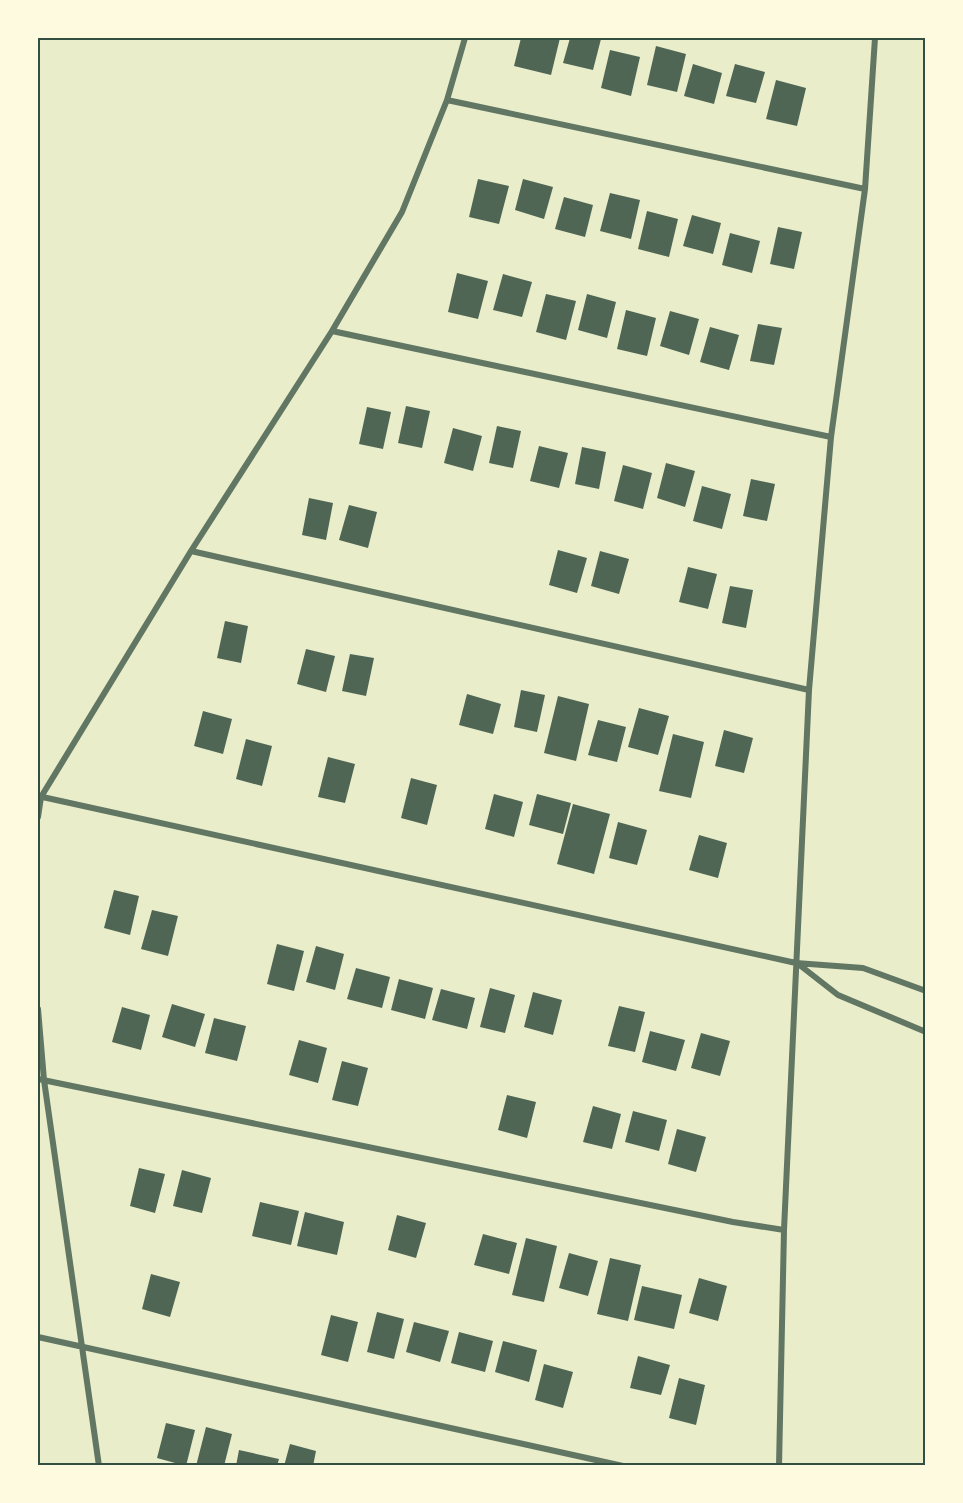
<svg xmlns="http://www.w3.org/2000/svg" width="963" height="1503" font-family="Inter,sans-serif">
<rect width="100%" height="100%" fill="#e9edc9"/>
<path fill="#4f6655" d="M 521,38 L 560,38 L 551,75 L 514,66 Z
M 570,38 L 596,38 L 601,39 L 593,70 L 563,63 Z
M 656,46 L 686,54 L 677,92 L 647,85 Z
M 610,50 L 640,57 L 631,96 L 601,88 Z
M 693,64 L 722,73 L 714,104 L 684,96 Z
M 735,64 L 765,72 L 756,103 L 726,96 Z
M 776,80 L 806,88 L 797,126 L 766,119 Z
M 478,179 L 509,186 L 499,224 L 469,217 Z
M 523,179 L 553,187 L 544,219 L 515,210 Z
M 610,193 L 640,200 L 631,239 L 600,231 Z
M 564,197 L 593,205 L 585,237 L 555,229 Z
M 647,211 L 678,219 L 669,257 L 638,249 Z
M 692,215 L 721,223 L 713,254 L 683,246 Z
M 778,227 L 802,232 L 794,269 L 770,264 Z
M 730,233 L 760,241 L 752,273 L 722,265 Z
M 457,273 L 488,281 L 478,319 L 448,312 Z
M 503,274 L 532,282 L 522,317 L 493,310 Z
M 546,294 L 576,301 L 566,340 L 536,332 Z
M 587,294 L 616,302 L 607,338 L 578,330 Z
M 626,310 L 656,318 L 647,356 L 617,349 Z
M 670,311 L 699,319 L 689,355 L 660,346 Z
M 758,324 L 782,328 L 774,365 L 750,361 Z
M 710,327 L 739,335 L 729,370 L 700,362 Z
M 406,406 L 430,411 L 422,448 L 398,443 Z
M 367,407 L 391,412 L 383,449 L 359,444 Z
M 497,426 L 521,431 L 513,468 L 489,463 Z
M 453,428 L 482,436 L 473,471 L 444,463 Z
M 539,446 L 568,453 L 559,488 L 530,481 Z
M 582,447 L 606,452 L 599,489 L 575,484 Z
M 666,463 L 695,471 L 685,507 L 657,498 Z
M 623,465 L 652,473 L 643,509 L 614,501 Z
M 751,479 L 775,484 L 767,521 L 743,516 Z
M 702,486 L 731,494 L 722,529 L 693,521 Z
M 309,498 L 333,503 L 326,540 L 302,535 Z
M 349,505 L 377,512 L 368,548 L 339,540 Z
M 558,550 L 587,558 L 577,593 L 549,585 Z
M 600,551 L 629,559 L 619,594 L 591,586 Z
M 688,567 L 717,574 L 708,609 L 679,602 Z
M 730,586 L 753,590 L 746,628 L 722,623 Z
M 225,621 L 248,626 L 241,663 L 217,658 Z
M 306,649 L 335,656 L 326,692 L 297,684 Z
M 350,654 L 374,658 L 366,696 L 342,691 Z
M 521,690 L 545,695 L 537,732 L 514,727 Z
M 467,694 L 501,704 L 493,734 L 459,725 Z
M 558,696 L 589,704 L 576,761 L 544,753 Z
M 639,708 L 669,716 L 658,755 L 628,747 Z
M 203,711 L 232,719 L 223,754 L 194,746 Z
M 598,720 L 626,727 L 617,762 L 588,755 Z
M 724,730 L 753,738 L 744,773 L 715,766 Z
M 673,734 L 704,742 L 691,798 L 659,791 Z
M 246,739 L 272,746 L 262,786 L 236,779 Z
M 328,757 L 355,764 L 345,803 L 318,797 Z
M 411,778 L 437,785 L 427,825 L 401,818 Z
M 494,794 L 523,802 L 514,837 L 485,829 Z
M 537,794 L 571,803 L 563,834 L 529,825 Z
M 573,804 L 610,814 L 594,874 L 557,864 Z
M 618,822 L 647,830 L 637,865 L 609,858 Z
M 699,835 L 727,843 L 718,878 L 689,870 Z
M 114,890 L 139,896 L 130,935 L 104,928 Z
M 152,910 L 178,916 L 168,956 L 141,949 Z
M 277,944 L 304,951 L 294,991 L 267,984 Z
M 316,946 L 344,954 L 335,990 L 306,982 Z
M 356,968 L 390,977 L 382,1008 L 347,999 Z
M 399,979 L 433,988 L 425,1019 L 391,1010 Z
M 490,988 L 515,995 L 505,1033 L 480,1027 Z
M 441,989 L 475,998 L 467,1029 L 432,1020 Z
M 533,992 L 562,1000 L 553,1035 L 524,1027 Z
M 172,1004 L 205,1014 L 195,1047 L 162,1037 Z
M 619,1006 L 645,1012 L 635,1052 L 608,1046 Z
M 122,1007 L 150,1015 L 141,1050 L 112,1042 Z
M 214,1018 L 246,1026 L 237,1061 L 205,1053 Z
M 650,1031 L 685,1040 L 676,1071 L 642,1062 Z
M 701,1033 L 730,1041 L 720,1076 L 691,1068 Z
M 299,1040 L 327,1048 L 318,1083 L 289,1075 Z
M 342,1061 L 368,1068 L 358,1106 L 332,1100 Z
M 507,1095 L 536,1102 L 527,1138 L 498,1130 Z
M 593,1106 L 621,1114 L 612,1149 L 583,1142 Z
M 633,1111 L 667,1120 L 659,1151 L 625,1142 Z
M 677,1129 L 706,1137 L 696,1172 L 668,1164 Z
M 139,1168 L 165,1174 L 155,1213 L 130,1206 Z
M 182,1170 L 211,1178 L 202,1213 L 173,1206 Z
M 260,1202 L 299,1211 L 291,1245 L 252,1236 Z
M 305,1212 L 344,1222 L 337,1255 L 297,1246 Z
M 397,1215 L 426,1223 L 416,1258 L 388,1250 Z
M 483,1234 L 517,1243 L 509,1274 L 474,1265 Z
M 526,1238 L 557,1246 L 544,1302 L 512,1295 Z
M 569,1253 L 598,1261 L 588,1296 L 559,1288 Z
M 610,1258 L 641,1265 L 628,1321 L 597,1314 Z
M 151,1274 L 180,1282 L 170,1317 L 142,1309 Z
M 699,1278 L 727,1286 L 718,1321 L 689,1313 Z
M 642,1286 L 682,1295 L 674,1329 L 634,1320 Z
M 377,1312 L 404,1319 L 394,1359 L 367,1352 Z
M 331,1315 L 358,1322 L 348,1362 L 321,1355 Z
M 414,1322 L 449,1331 L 440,1362 L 406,1352 Z
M 459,1332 L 493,1341 L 485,1372 L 451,1363 Z
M 503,1341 L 537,1350 L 529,1382 L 495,1372 Z
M 638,1356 L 670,1365 L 661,1395 L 630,1388 Z
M 544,1364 L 573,1372 L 563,1408 L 535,1400 Z
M 679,1378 L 705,1385 L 696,1425 L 669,1418 Z
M 166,1423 L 195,1430 L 186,1466 L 157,1458 Z
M 206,1427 L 232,1434 L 224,1466 L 196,1466 Z
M 290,1444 L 316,1451 L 313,1466 L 284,1466 Z
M 239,1450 L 279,1459 L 277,1466 L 236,1466 Z"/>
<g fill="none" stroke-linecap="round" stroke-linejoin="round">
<path stroke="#617663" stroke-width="6" d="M 447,100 L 865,189
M 332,331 L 831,437
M 191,551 L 809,690
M 38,796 L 796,963 L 863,968 L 926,991
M 38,817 L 41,797 L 191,551 L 332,331 L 402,212 L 447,100 L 465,38
M 797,963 L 838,995 L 926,1032
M 38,1009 L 44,1080 L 99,1466
M 38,1079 L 733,1222 L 784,1230
M 38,1337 L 623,1466
M 779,1466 L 784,1230 L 809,690 L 831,437 L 865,189 L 875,38"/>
</g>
<rect width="963" height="1503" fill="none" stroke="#fefae0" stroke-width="78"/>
<rect x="39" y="39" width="885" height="1425" fill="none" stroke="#344e41" stroke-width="2"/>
</svg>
